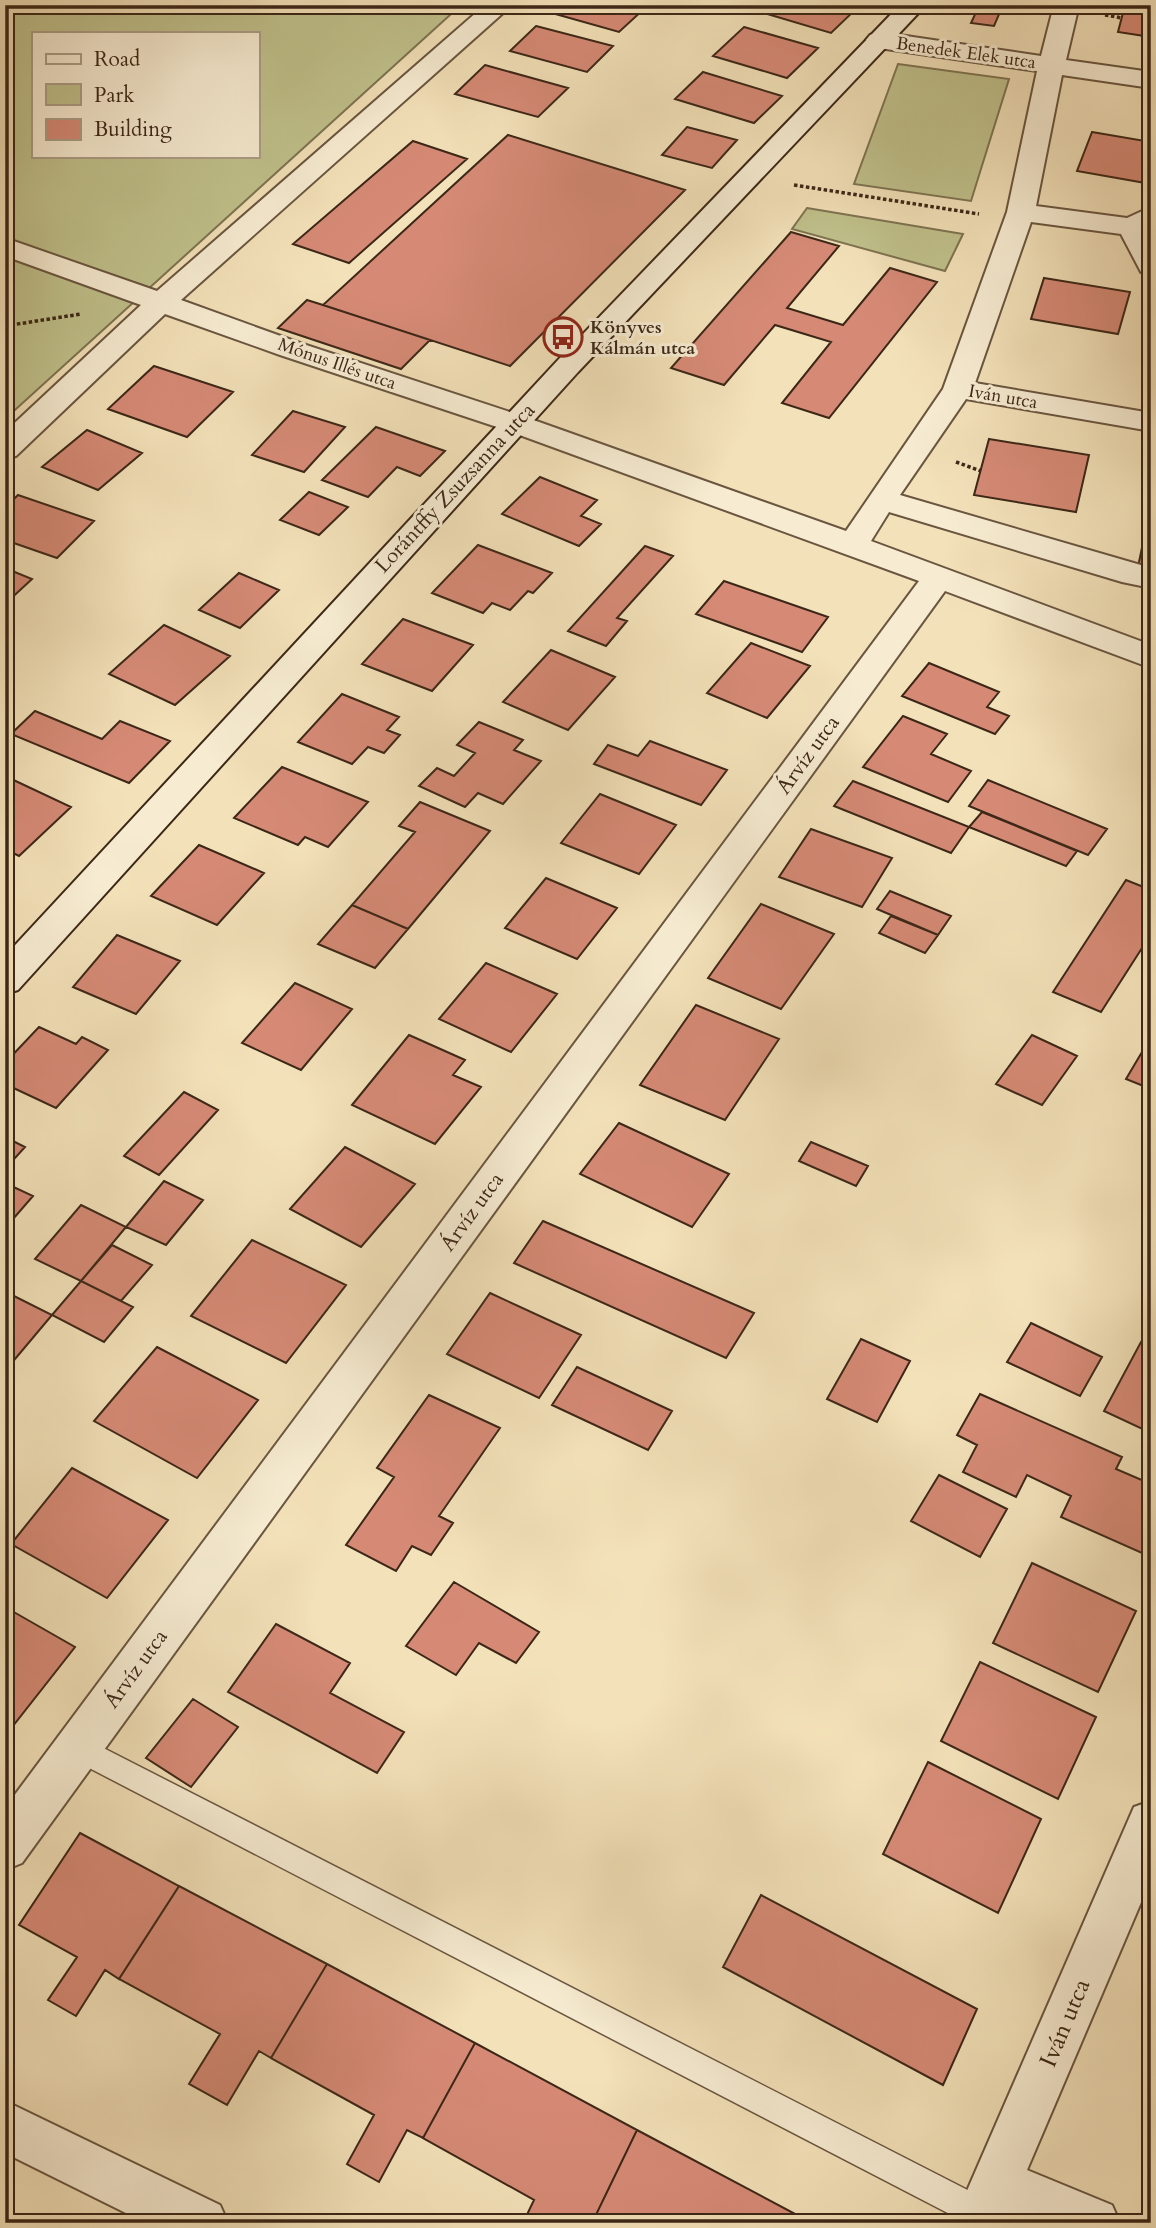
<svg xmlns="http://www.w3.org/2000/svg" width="1156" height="2228" font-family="Cardo,serif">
<rect width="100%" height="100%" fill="#f3e1b9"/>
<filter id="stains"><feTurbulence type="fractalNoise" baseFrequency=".00286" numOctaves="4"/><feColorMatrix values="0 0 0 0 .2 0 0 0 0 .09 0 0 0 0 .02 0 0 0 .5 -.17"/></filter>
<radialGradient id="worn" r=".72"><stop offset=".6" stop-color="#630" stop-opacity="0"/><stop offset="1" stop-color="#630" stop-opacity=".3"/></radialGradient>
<path fill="#c0c18c" stroke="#7e7452" stroke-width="2" fill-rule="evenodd" d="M 5,5 L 461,5 L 5,419 ZM 33,33 L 257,33 L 257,156 L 33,156 Z
M 898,64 L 1009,79 L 971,201 L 854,184 Z
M 807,208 L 963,234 L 945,271 L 792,229 Z"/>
<path fill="#d68a76" stroke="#3c2717" stroke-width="2" d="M 562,5 L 635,5 L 645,8 L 619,32 L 552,13 Z
M 773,5 L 840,5 L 855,10 L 831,33 L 764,13 Z
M 1125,5 L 1151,5 L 1151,37 L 1118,32 Z
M 978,8 L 1000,12 L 994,26 L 971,23 Z
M 536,26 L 613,46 L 587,72 L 510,51 Z
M 744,27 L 818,48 L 787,78 L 713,56 Z
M 485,65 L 568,88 L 538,117 L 455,94 Z
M 703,72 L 782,96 L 754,123 L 675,99 Z
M 687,127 L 737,140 L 712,168 L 662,155 Z
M 1092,132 L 1151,142 L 1151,184 L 1077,171 Z
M 508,135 L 685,190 L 510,366 L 323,305 Z
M 413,141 L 467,159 L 349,263 L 293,244 Z
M 791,232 L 839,246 L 787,308 L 843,325 L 890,268 L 937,282 L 829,418 L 782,403 L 831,342 L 775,325 L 724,385 L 671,368 Z
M 1044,278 L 1130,292 L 1118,334 L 1031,319 Z
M 307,300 L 323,305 L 430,340 L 401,369 L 278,328 Z
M 154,366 L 233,392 L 187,437 L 108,409 Z
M 293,411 L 345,427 L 304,472 L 252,455 Z
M 376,427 L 445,451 L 420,476 L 397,467 L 368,497 L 322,480 Z
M 87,430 L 142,453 L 98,490 L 42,467 Z
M 989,439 L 1089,455 L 1076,512 L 974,495 Z
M 540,477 L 597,500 L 581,516 L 601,524 L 579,546 L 502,514 Z
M 309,492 L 348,507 L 319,535 L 280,520 Z
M 18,495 L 94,521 L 57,558 L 5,540 L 5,508 Z
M 1147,523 L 1151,524 L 1151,570 L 1138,567 Z
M 478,545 L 552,573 L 533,593 L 528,591 L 510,610 L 492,603 L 483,613 L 432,593 Z
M 645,546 L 673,556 L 617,618 L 627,621 L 606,646 L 568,631 Z
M 5,568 L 32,579 L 5,604 Z
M 239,573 L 279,590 L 240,628 L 199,610 Z
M 724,581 L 828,617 L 802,652 L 696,614 Z
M 403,619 L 473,645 L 432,691 L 362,664 Z
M 164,625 L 230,656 L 175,705 L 109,674 Z
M 751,643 L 810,666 L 767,718 L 707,693 Z
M 551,650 L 615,677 L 568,730 L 503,702 Z
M 929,663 L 999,692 L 987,707 L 1009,716 L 995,734 L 902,696 Z
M 342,694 L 399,717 L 387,730 L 400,735 L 384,753 L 368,747 L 352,764 L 298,742 Z
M 35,711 L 102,739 L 120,721 L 170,741 L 129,783 L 11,734 Z
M 903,716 L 947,734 L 931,754 L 971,771 L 948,802 L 863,767 Z
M 479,722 L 523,740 L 514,750 L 541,761 L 503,804 L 478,793 L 465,807 L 419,786 L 437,768 L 454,776 L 475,753 L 457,745 Z
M 650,741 L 727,770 L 701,805 L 594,764 L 608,745 L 638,756 Z
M 282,767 L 368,802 L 328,847 L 305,837 L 298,845 L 234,818 Z
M 5,776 L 71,807 L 19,856 L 5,849 Z
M 988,780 L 1107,829 L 1088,855 L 969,806 Z
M 853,781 L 969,827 L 951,853 L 834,806 Z
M 600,794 L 676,825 L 639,874 L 561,843 Z
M 420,802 L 490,831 L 408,929 L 352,905 L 415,832 L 399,826 Z
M 982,812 L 1077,851 L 1066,866 L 969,827 Z
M 811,829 L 892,858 L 862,907 L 779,877 Z
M 199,845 L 264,873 L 217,925 L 151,896 Z
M 546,878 L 617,908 L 577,959 L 505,928 Z
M 1126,880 L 1151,890 L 1151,934 L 1101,1012 L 1053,992 Z
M 890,891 L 951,916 L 938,935 L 877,909 Z
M 761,904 L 834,934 L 781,1009 L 708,978 Z
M 352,905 L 408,929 L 375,968 L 318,944 Z
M 891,916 L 938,935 L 925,953 L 879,933 Z
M 117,935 L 180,961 L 136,1014 L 73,987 Z
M 486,963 L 557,994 L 511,1052 L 439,1019 Z
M 295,983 L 352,1009 L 301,1070 L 242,1043 Z
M 696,1005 L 779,1039 L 725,1120 L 640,1085 Z
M 39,1027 L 76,1044 L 82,1037 L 108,1050 L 56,1108 L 5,1084 L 5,1063 Z
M 409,1035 L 465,1060 L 453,1075 L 481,1087 L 435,1144 L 352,1105 Z
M 1032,1035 L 1077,1056 L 1042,1105 L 996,1084 Z
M 1145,1047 L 1151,1049 L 1151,1089 L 1126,1079 Z
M 184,1092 L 218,1110 L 159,1175 L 124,1156 Z
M 619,1123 L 729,1174 L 692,1227 L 580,1174 Z
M 5,1137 L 25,1147 L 5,1169 Z
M 811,1142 L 868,1166 L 856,1186 L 799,1161 Z
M 345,1147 L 415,1184 L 361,1247 L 290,1209 Z
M 164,1181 L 203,1200 L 166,1245 L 126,1227 Z
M 5,1183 L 33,1196 L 7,1226 L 5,1225 Z
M 81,1205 L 126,1227 L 81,1281 L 35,1259 Z
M 543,1221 L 754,1313 L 726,1358 L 514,1263 Z
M 252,1240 L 346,1285 L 286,1363 L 191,1316 Z
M 112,1245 L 152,1265 L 121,1301 L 81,1281 Z
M 81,1281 L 133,1307 L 104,1342 L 52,1315 Z
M 6,1292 L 52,1315 L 5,1371 L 5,1294 Z
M 490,1293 L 581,1335 L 539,1398 L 447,1354 Z
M 1031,1323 L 1102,1357 L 1080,1396 L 1007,1362 Z
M 861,1339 L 910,1361 L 877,1422 L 827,1399 Z
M 1141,1342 L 1151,1346 L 1151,1433 L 1104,1411 Z
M 157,1347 L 258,1400 L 197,1478 L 94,1421 Z
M 577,1367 L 672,1411 L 648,1450 L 552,1405 Z
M 980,1394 L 1122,1457 L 1116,1469 L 1151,1484 L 1151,1557 L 1061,1517 L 1071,1496 L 1027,1475 L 1016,1497 L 963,1472 L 977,1445 L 957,1435 Z
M 429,1395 L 500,1428 L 439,1516 L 453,1523 L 431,1555 L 412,1546 L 396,1571 L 346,1545 L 394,1477 L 377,1468 Z
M 72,1468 L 168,1520 L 107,1598 L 11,1544 Z
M 939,1475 L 1007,1509 L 980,1557 L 911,1521 Z
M 1032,1563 L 1136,1611 L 1098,1692 L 993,1643 Z
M 454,1582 L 539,1632 L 516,1663 L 479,1643 L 456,1675 L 406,1646 Z
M 5,1607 L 75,1647 L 9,1731 L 5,1729 Z
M 276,1624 L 350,1663 L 330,1693 L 404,1732 L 377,1773 L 228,1692 Z
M 980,1662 L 1096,1717 L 1058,1799 L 941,1741 Z
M 193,1699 L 238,1727 L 191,1787 L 146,1758 Z
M 928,1762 L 1041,1819 L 998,1913 L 883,1854 Z
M 80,1833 L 179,1886 L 119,1979 L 105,1970 L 76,2016 L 48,2000 L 77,1957 L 19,1925 Z
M 179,1886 L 327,1964 L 271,2058 L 259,2051 L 227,2105 L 189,2084 L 220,2034 L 119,1979 Z
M 761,1895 L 977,2009 L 943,2085 L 723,1967 Z
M 327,1964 L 475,2043 L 423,2138 L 407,2130 L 379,2182 L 347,2164 L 374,2115 L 271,2058 Z
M 475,2043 L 637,2130 L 592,2223 L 586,2223 L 571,2215 L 568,2223 L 523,2223 L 534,2200 L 423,2138 Z
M 637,2130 L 812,2223 L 592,2223 Z"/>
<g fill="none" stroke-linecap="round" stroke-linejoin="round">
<g stroke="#6a5640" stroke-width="3">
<path id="lane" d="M 78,1735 L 993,2203 L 997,2214 L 994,2223 L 967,2223 L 68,1757 L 64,1748 L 68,1739 Z"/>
</g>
<g stroke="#6a5640" stroke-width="4">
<path id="street" d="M 485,5 L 512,5 L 181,300 L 300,343 L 525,417 L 846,531 L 943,389 L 1007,212 L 1037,71 L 879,48 L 870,45 L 866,40 L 870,35 L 879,32 L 1041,56 L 1054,5 L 1079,5 L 1066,60 L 1151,72 L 1151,88 L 1062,75 L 1036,206 L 1127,218 L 1151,207 L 1151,227 L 1147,230 L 1151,237 L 1151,274 L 1141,272 L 1121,234 L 1031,222 L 975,383 L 1151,413 L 1151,431 L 966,399 L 900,495 L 1151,568 L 1151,588 L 1122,582 L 889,512 L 871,541 L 1151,645 L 1151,668 L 945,591 L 22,1863 L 5,1870 L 5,1808 L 919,581 L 503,429 L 280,355 L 165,314 L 16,456 L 5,458 L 5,432 L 141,305 L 5,256 L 5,238 L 157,291 Z
M 1151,1801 L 1151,1879 L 1027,2170 L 1112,2205 L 1120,2223 L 1029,2223 L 1009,2215 L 1005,2223 L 953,2223 L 1134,1807 Z
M 5,2101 L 220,2205 L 228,2223 L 146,2223 L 5,2153 Z"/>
</g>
<g stroke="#3c2717" stroke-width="4">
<path id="secondary" d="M 900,5 L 926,5 L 578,372 L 18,990 L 5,994 L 5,956 L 558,360 Z"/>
</g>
<path stroke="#3c2717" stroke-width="3.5" stroke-dasharray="3.5 2.5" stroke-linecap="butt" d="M 1105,15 L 1122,18
M 794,185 L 979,214
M 5,326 L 81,314
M 956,462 L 981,471"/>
<use href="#lane" fill="#f7ecd2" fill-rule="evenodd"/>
<use href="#street" fill="#f7ecd2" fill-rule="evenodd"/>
<use href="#secondary" fill="#f7ecd2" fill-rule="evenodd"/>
</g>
<defs>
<g id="bus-ring" transform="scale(2.0125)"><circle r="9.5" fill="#f7ecd2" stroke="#8f2418" stroke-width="1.5"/><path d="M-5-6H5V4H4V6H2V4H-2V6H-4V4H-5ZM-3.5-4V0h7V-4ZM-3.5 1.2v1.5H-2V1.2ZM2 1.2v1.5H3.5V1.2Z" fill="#8f2418"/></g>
</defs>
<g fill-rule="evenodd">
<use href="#bus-ring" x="563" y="337"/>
</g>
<g text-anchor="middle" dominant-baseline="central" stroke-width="6" stroke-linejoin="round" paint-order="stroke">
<g font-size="18" fill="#3c2717" stroke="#f7ecd2">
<text transform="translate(966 53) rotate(8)">Benedek Elek utca</text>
<text transform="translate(337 364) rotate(19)">Mónus Illés utca</text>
<text transform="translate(1003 397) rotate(10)">Iván utca</text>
</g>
<g font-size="18" font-weight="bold" fill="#3c2717" stroke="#f7ecd2" text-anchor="start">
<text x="590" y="327">Könyves<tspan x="590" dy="21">Kálmán utca</tspan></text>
</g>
<g font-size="21" fill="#3c2717" stroke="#f7ecd2">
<text transform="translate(455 488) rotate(-47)">Lorántffy Zsuzsanna utca</text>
<text transform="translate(808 755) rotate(-54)">Árvíz utca</text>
<text transform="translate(472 1212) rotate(-54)">Árvíz utca</text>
<text transform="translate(136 1669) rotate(-54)">Árvíz utca</text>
</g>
<g font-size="24" fill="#3c2717" stroke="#f7ecd2">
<text transform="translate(1065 2023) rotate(-67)">Iván utca</text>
</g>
</g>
<rect width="1156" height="2228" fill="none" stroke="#f3e1b9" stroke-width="28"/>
<rect x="7" y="7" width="1142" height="2214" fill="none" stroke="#3c2717" stroke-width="3.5"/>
<rect x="14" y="14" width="1128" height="2200" fill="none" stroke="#3c2717" stroke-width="2"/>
<rect x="32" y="32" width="228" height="126" fill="#f7ecd2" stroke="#ac9d87" stroke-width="2"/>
<rect x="46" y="54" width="35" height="10" fill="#f7ecd2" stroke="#ac9d87" stroke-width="2"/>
<text x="94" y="66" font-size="21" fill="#3c2717">Road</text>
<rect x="46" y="84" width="35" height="21" fill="#c0c18c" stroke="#ac9d87" stroke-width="2"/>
<text x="94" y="102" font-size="21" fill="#3c2717">Park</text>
<rect x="46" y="119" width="35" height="21" fill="#d68a76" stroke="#ac9d87" stroke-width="2"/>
<text x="94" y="136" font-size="21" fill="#3c2717">Building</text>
<rect width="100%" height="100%" filter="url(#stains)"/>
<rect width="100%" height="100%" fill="url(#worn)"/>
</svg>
